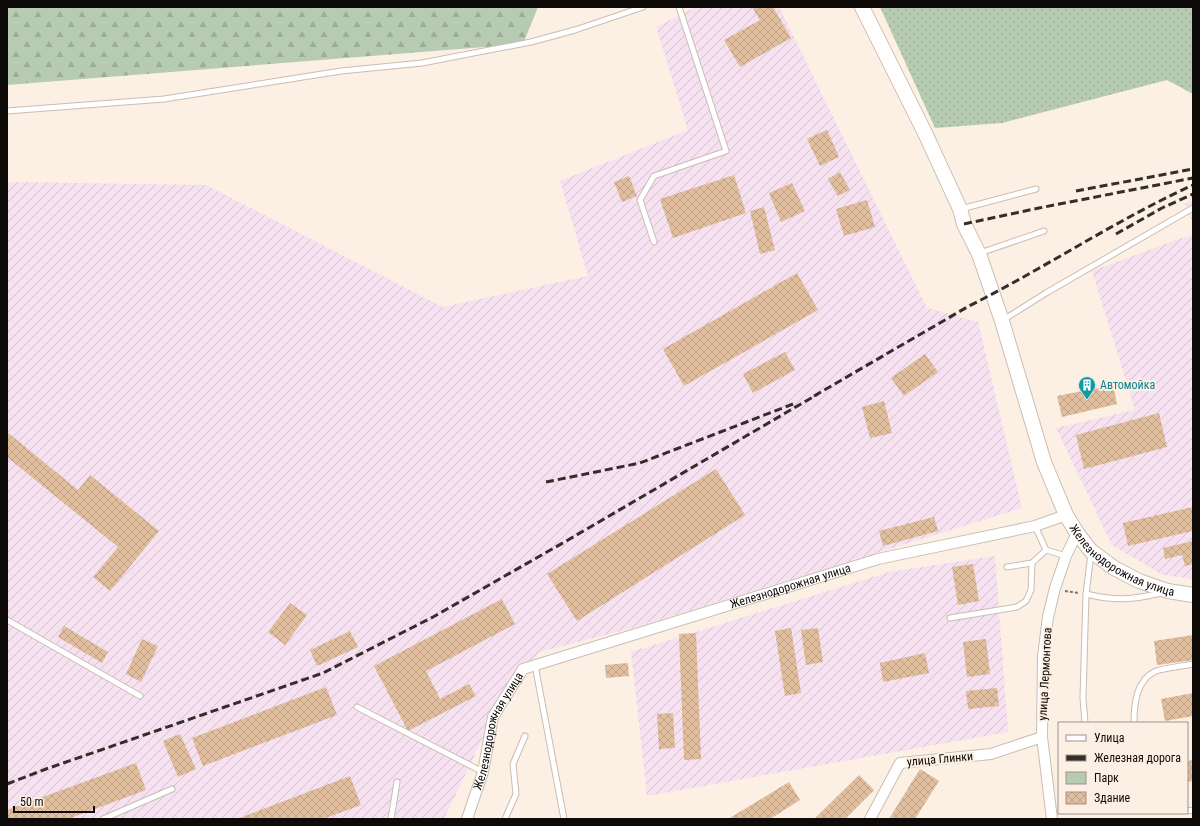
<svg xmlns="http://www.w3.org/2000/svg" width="1200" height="826" font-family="'Roboto Condensed',sans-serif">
<defs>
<pattern id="industrial-furrows" width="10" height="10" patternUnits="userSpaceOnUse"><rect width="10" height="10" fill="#f6e1f0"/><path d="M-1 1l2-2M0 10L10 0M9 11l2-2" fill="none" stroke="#d2c0cc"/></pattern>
<pattern id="green-dots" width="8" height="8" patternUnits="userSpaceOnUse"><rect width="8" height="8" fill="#b6cbb1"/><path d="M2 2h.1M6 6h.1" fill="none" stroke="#9bad97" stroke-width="1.8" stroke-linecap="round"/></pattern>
<pattern id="forest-firs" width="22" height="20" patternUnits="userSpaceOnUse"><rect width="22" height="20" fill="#b6cbb1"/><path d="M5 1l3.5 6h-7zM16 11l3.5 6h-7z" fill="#9bad97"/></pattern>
<pattern id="building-cross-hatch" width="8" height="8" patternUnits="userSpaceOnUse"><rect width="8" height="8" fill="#e1be9d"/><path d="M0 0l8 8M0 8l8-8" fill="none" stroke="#c0a286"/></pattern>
</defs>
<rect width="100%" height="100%" fill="#fcefe4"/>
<path fill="url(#industrial-furrows)" d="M 696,7 L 779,7 L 927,308 L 978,322 L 1022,508 L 636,627 L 539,652 L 493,717 L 444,819 L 7,819 L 7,182 L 206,185 L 443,307 L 588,276 L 560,181 L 688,130 L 656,27 Z
M 1193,201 L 1193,224 L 1185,204 Z
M 1193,234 L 1193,579 L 1163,575 L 1112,545 L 1056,428 L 1135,410 L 1092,271 Z
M 995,556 L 1008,732 L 647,796 L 631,652 L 889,572 Z"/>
<path fill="url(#green-dots)" d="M 880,7 L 1193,7 L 1193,94 L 1167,80 L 1002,123 L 935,128 Z"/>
<path fill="url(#forest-firs)" d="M 7,7 L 538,7 L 523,44 L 7,85 Z"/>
<path fill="url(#building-cross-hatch)" d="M 752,7 L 773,7 L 791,38 L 740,67 L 724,40 L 760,20 Z
M 827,130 L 839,157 L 820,166 L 807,139 Z
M 840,172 L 850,190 L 838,196 L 828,179 Z
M 734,175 L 746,213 L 673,238 L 660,199 Z
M 629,176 L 637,196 L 622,202 L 614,182 Z
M 792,183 L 805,211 L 781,222 L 769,193 Z
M 867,200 L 875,227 L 844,236 L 836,209 Z
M 764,207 L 775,250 L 760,254 L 750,211 Z
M 797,273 L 818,310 L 684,386 L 663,349 Z
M 785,352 L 795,370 L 753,393 L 743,374 Z
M 925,354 L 938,372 L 904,396 L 891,378 Z
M 1113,385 L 1117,404 L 1062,417 L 1057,396 Z
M 884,401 L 892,433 L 870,438 L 862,407 Z
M 1159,413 L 1167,447 L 1084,469 L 1076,435 Z
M 7,432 L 78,490 L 90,475 L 159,531 L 110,591 L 93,577 L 118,547 L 7,457 Z
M 716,469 L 745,515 L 577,621 L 547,574 Z
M 1193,507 L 1193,531 L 1128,546 L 1123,523 Z
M 934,517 L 938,531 L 883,546 L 879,531 Z
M 1193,541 L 1193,564 L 1185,566 L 1182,555 L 1165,559 L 1163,548 Z
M 973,564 L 979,601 L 958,605 L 952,567 Z
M 502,599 L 515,624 L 426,671 L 440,699 L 469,684 L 476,696 L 408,731 L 374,666 Z
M 290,603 L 307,615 L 285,645 L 268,632 Z
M 64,626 L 108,652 L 102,663 L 58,637 Z
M 791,628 L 801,693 L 785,696 L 775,631 Z
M 818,628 L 823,662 L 806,665 L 801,630 Z
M 350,631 L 358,647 L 317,666 L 310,650 Z
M 696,633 L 701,759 L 684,760 L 679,634 Z
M 1193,635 L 1193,660 L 1157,665 L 1154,641 Z
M 142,639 L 158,646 L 141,682 L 126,674 Z
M 986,639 L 990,674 L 967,677 L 963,642 Z
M 925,653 L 929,673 L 883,682 L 880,663 Z
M 628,663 L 629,676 L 606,678 L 605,665 Z
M 326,687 L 337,715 L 203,766 L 192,738 Z
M 997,688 L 999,706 L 968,709 L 966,691 Z
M 1193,693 L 1193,716 L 1165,721 L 1161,699 Z
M 673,713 L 675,748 L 659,749 L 657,714 Z
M 180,734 L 196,769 L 178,777 L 163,741 Z
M 1193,760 L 1193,781 L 1187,782 L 1187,761 Z
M 136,763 L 146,790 L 68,819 L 7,819 L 7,810 Z
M 920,769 L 939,781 L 915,819 L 889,819 Z
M 859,775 L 874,790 L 845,819 L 814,819 Z
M 350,776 L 361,805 L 323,819 L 237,819 Z
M 789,782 L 800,800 L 770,819 L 728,819 Z"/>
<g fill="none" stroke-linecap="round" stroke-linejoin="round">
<g stroke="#cabdb2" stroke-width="7">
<path id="service" d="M 7,111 L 164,99 L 341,71 L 422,63 L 531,42 L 575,30 L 643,7
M 961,209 L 1036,189
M 654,242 L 640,200 L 654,176 L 726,151 L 679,7
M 980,253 L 1044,231
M 1003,320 L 1046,293 L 1193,208
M 1035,526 L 1046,550 L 1066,556
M 1007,567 L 1032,563
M 1086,594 C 1115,601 1132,600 1161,593
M 950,618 L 1017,607 L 1026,601 L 1031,590 L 1032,563 L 1046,550
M 7,620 L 140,696
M 535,665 L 564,819
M 357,707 L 483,772
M 1085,723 L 1083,698 L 1086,594 L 1091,554
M 1134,723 C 1134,704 1136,680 1156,671 C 1165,668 1183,666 1193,664
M 1187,810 L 1193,811
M 103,819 L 172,789
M 391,819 L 397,782
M 505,819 L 516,794 L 513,764 L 525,736"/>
</g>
<g stroke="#cabdb2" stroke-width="12">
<g id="minor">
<path id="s1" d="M 467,819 L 483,772 L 493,717 L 523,669 L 878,559 L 1035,526 L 1066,515"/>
<path d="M 870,819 L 900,763 L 991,754 L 1042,737"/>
<path d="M 1052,819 L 1042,737 L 1043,656 L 1048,617 L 1055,588 L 1066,556 L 1077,533"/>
</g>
</g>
<g stroke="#cabdb2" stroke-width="16">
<g id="secondary">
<path id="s2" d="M 862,7 L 925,133 L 960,209 L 964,224 L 979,254 L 1002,321 L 1044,462 L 1066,515 L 1077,533 L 1091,551 L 1114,568 L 1139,581 L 1168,591 L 1193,595"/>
</g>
</g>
<path stroke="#7a726c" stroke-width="2" stroke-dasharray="3 2" stroke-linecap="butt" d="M 1065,591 L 1079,593"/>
<use href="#service" stroke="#fff" stroke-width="5"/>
<use href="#minor" stroke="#fff" stroke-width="10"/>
<use href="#secondary" stroke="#fff" stroke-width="14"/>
<path stroke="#342e2a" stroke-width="3" stroke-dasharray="8 4" stroke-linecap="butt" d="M 1076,191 L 1193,169
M 964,224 L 1039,208 L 1193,178
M 1116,234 L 1162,208 L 1193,194
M 814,396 L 969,306 C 1045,268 1116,220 1193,185
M 546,482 L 640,463 L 793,404
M 7,784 L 46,769 L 323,673 L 433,617 L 568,540 L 818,394"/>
</g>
<defs>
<g id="building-pin" transform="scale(0.9)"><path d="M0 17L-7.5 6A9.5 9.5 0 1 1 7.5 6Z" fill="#0f9aa8" stroke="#fcefe4"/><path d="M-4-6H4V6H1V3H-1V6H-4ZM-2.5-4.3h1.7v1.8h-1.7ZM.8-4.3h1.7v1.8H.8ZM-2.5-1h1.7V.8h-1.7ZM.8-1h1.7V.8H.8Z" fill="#fff"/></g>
</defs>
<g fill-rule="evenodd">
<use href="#building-pin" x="1087" y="385"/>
</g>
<g text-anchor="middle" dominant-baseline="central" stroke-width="4" stroke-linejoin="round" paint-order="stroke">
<g font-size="12" fill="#0d838f" stroke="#fcefe4" text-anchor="start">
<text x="1100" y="385">Автомойка</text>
</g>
<g font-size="12" fill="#0e0a07" stroke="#fcefe4">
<text stroke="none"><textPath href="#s2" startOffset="624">Железнодорожная улица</textPath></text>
<text stroke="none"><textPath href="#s1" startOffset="442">Железнодорожная улица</textPath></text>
<text transform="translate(1045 674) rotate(-87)">улица Лермонтова</text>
<text stroke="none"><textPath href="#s1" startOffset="94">Железнодорожная улица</textPath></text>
<text transform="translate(940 759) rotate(-5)">улица Глинки</text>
</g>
</g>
<rect width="1200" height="826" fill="none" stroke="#0e0a07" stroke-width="16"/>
<rect x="1058" y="722" width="130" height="92" fill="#fcefe4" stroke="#9d938c"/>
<rect x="1066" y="735" width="20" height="6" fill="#ffffff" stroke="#9d938c"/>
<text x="1094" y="742" font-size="12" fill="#0e0a07">Улица</text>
<rect x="1066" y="755" width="20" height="6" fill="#342e2a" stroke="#9d938c"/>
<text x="1094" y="762" font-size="12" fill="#0e0a07">Железная дорога</text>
<rect x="1066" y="772" width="20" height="12" fill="#b6cbb1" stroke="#9d938c"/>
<text x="1094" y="782" font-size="12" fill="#0e0a07">Парк</text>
<rect x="1066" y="792" width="20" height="12" fill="url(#building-cross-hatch)" stroke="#9d938c"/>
<text x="1094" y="802" font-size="12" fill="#0e0a07">Здание</text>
<path d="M14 806v6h80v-6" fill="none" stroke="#0e0a07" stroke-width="2"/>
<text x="20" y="806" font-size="12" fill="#0e0a07" stroke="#fcefe4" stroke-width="3" paint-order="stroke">50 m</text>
</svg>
